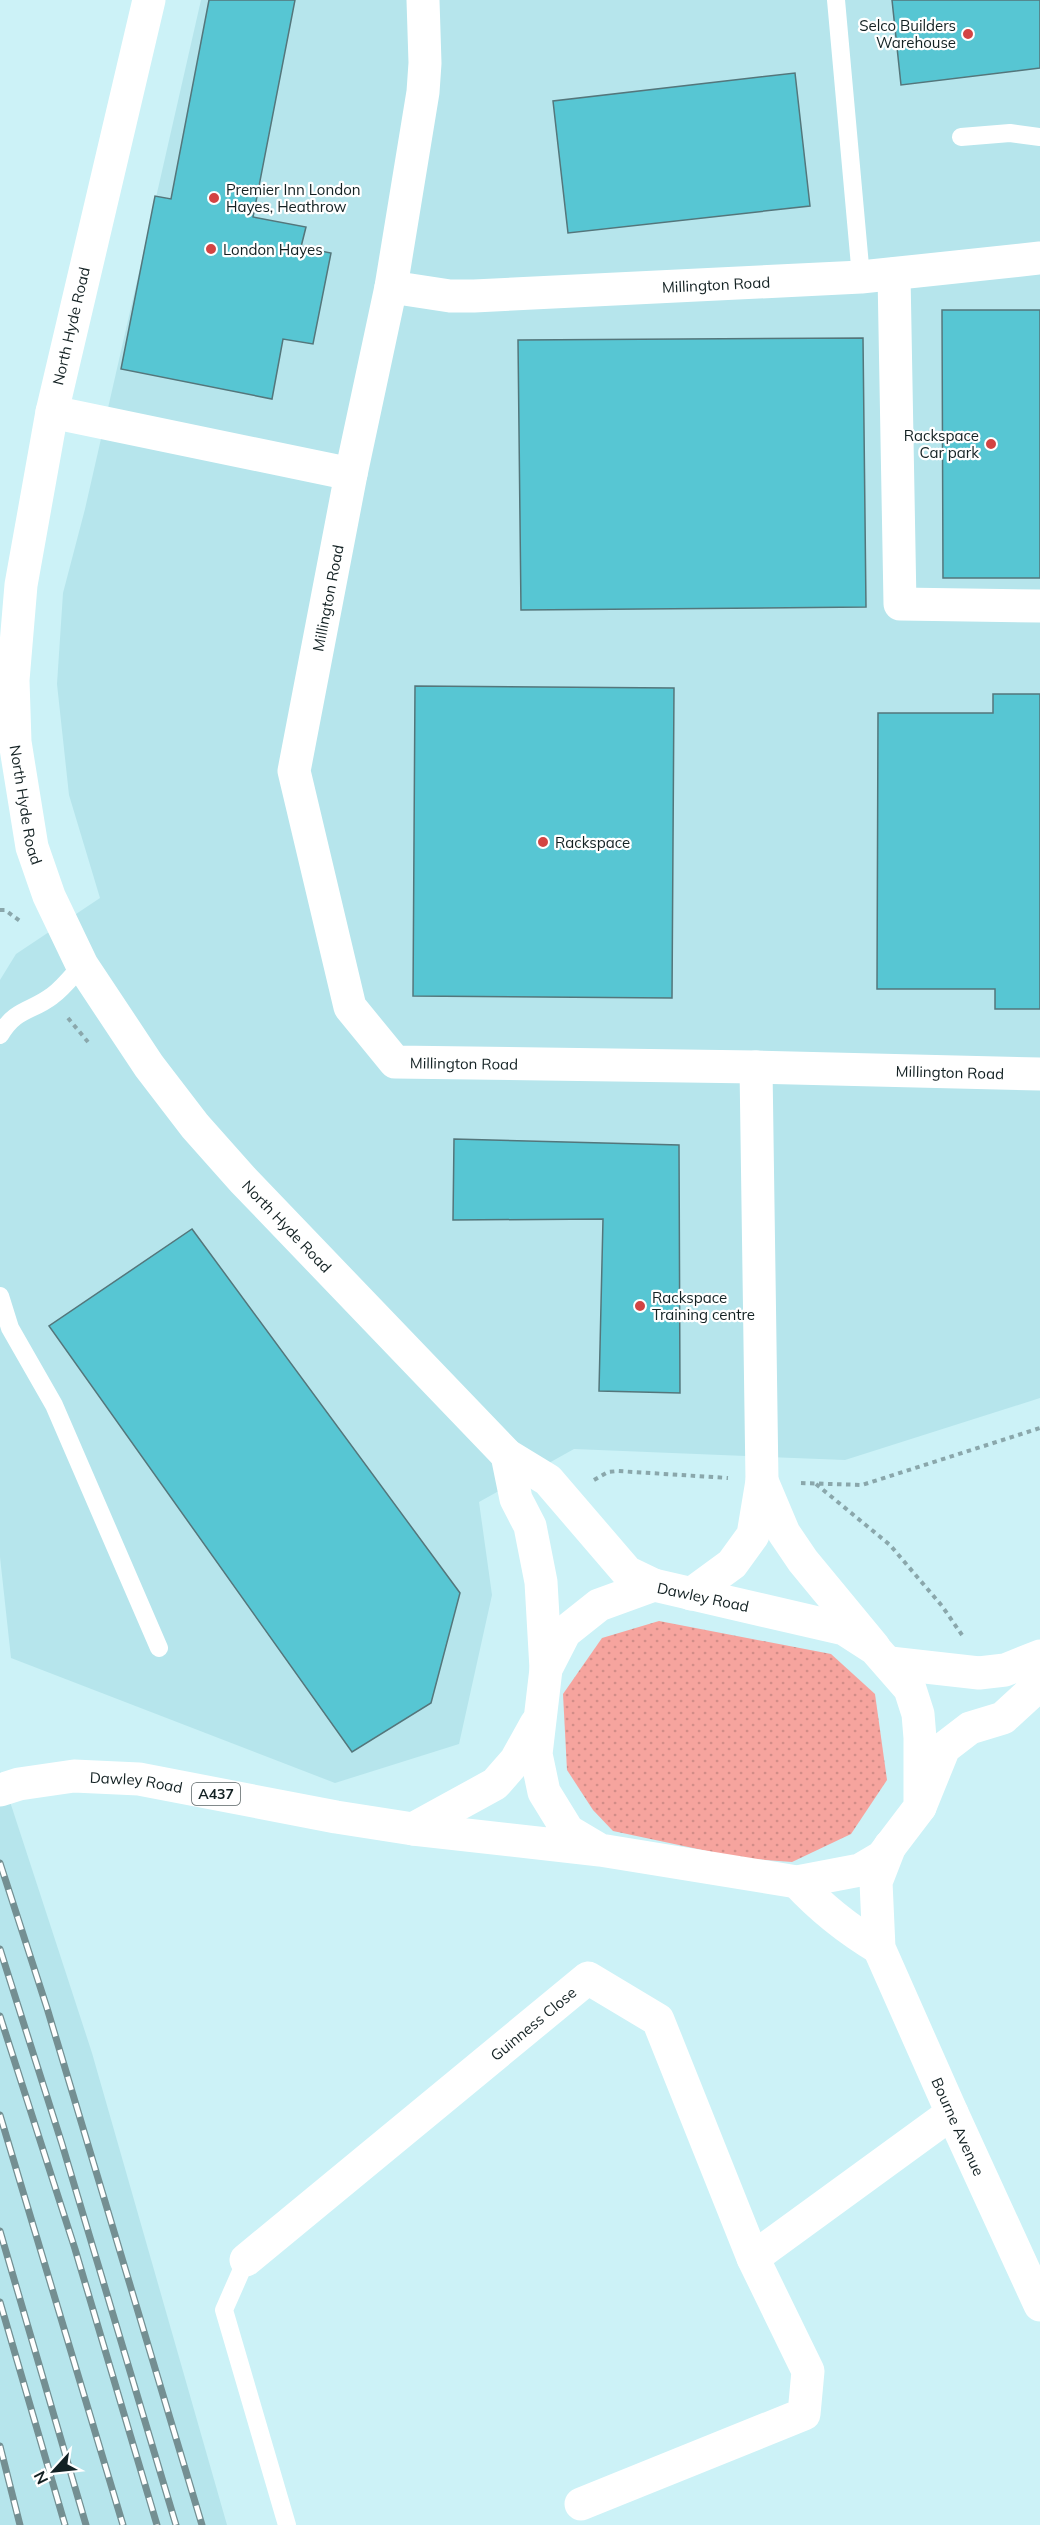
<svg xmlns="http://www.w3.org/2000/svg" width="1040" height="2525" font-family="Mulish,sans-serif">
<defs>
<pattern id="grass-dots" width="8" height="8" patternUnits="userSpaceOnUse" patternTransform="scale(1.5)"><rect width="8" height="8" fill="#f6a49e"/><path d="M2 2h.1M6 6h.1" fill="none" stroke="#d28d88" stroke-width="1.8" stroke-linecap="round"/></pattern>
</defs>
<rect width="100%" height="100%" fill="#ccf2f7"/>
<path fill="#b6e5ec" d="M 201,0 L 1040,0 L 1040,1398 L 845,1460 L 574,1449 L 479,1502 L 492,1595 L 459,1744 L 335,1783 L 11,1658 L 0,1557 L 0,980 L 16,954 L 100,898 L 69,795 L 57,684 L 63,593 L 85,509 Z
M 0,1771 L 92,2053 L 227,2525 L 0,2525 Z"/>
<path fill="url(#grass-dots)" d="M 659,1621 L 831,1654 L 875,1694 L 887,1780 L 851,1834 L 792,1862 L 740,1858 L 613,1831 L 593,1810 L 567,1770 L 563,1694 L 602,1638 Z"/>
<path fill="#57c6d3" stroke="#54767b" stroke-width="1.5" d="M 209,0 L 295,0 L 253,217 L 306,227 L 301,247 L 331,253 L 313,344 L 283,339 L 272,399 L 121,369 L 155,196 L 171,199 Z
M 892,0 L 1040,0 L 1040,68 L 901,85 Z
M 795,73 L 810,206 L 568,233 L 553,101 Z
M 942,310 L 1040,310 L 1040,578 L 943,578 Z
M 863,338 L 866,607 L 521,610 L 518,340 Z
M 415,686 L 674,688 L 672,998 L 413,996 Z
M 993,694 L 1040,694 L 1040,1009 L 995,1009 L 995,989 L 877,989 L 878,713 L 993,713 Z
M 454,1139 L 679,1145 L 680,1393 L 599,1391 L 603,1219 L 453,1220 Z
M 192,1229 L 460,1593 L 431,1703 L 352,1752 L 49,1326 Z"/>
<g fill="none" stroke-linecap="round" stroke-linejoin="round">
<path stroke="#8aa7ab" stroke-width="4" stroke-dasharray="4.5 4.5" stroke-linecap="butt" d="M 0,910 L 5,910 L 20,921
M 68,1018 L 88,1042
M 594,1480 L 608,1472 L 618,1471 L 728,1478
M 801,1483 L 862,1485 L 1040,1428
M 816,1484 L 890,1545 L 942,1606 L 962,1635"/>
<path stroke="#fff" stroke-width="18" d="M 836,0 L 861,277
M 961,137 L 1010,133 L 1040,137
M 0,1035 C 16,1008 31,1012 52,996 C 63,988 73,975 82,965
M 0,1296 L 10,1328 L 54,1405 L 159,1648
M 246,2260 L 224,2310 L 287,2525"/>
<g stroke="#fff" stroke-width="33">
<path id="s1" d="M 423,0 L 425,63 L 423,92 L 391,287 L 351,474 L 294,771 L 350,1007 L 395,1062 L 756,1067 L 1040,1074"/>
<path d="M 894,274 L 900,604 L 1040,606"/>
<path id="s2" d="M 391,287 L 450,296 L 474,296 L 861,277 L 1040,258"/>
<path d="M 52,412 L 351,474"/>
<path d="M 762,1481 L 784,1533 L 803,1561 L 874,1647"/>
<path d="M 691,1594 L 732,1564 L 753,1535 L 762,1481 L 756,1067"/>
<path id="s3" d="M 890,1846 L 876,1882 L 879,1948 L 952,2113 L 1040,2305"/>
<path d="M 797,1882 C 821,1908 849,1930 879,1948"/>
<path d="M 753,2258 L 952,2113"/>
<path id="s4" d="M 246,2260 L 588,1978 L 658,2020 L 753,2258 L 808,2371 L 804,2414 L 581,2504"/>
</g>
<path stroke="#fff" stroke-width="33" d="M 890,1663 L 979,1673 L 1005,1670 L 1040,1656
M 920,1807 L 944,1748 L 970,1728 L 1003,1718 L 1040,1684"/>
<g stroke="#fff" stroke-width="33">
<path id="s5" d="M 149,0 L 52,412 L 21,585 L 13,680 L 15,742 L 32,847 L 49,896 L 82,965 L 149,1066 L 195,1126 L 243,1180 L 507,1455 L 548,1480 L 627,1572 L 654,1585"/>
<path d="M 507,1455 L 516,1499 L 530,1526 L 541,1582 L 546,1669"/>
<path id="s6" d="M 0,1790 L 19,1784 L 74,1776 L 139,1779 L 336,1817 L 413,1829 L 600,1850 L 797,1882 L 860,1870 L 882,1857 L 920,1807 L 920,1738 L 918,1714 L 910,1689 L 875,1649 L 844,1629 L 654,1585 L 599,1605 L 565,1632 L 546,1669 L 536,1754 L 544,1792 L 568,1831 L 600,1850"/>
<path d="M 413,1829 L 495,1784 L 516,1760 L 536,1724"/>
</g>
<g stroke="#748f92" stroke-width="7">
<path id="rail" d="M 0,1863 L 47,2008 L 202,2525
M 0,1949 L 62,2144 L 176,2525
M 0,2016 L 75,2249 L 157,2525
M 0,2115 L 123,2525
M 0,2231 L 86,2525
M 0,2302 L 65,2525
M 0,2446 L 20,2525"/>
</g>
<use href="#rail" stroke="#fff" stroke-width="4.5" stroke-dasharray="14" stroke-linecap="butt"/>
</g>
<g fill="#d34443" stroke="#fff" stroke-width="2">
<circle cx="968" cy="34" r="6"/>
<circle cx="214" cy="198" r="6"/>
<circle cx="211" cy="249" r="6"/>
<circle cx="991" cy="444" r="6"/>
<circle cx="543" cy="842" r="6"/>
<circle cx="640" cy="1306" r="6"/>
</g>
<g text-anchor="middle" dominant-baseline="central" stroke-width="4.5" stroke-linejoin="round" paint-order="stroke">
<rect fill="#fff" stroke="#5a6465" stroke-width="1.5" x="192" y="1783" width="48" height="22" rx="4.5"/>
<g font-size="14" font-weight="bold" fill="#132123">
<text x="216" y="1794">A437</text>
</g>
<g font-size="15" fill="#132123" stroke="#fff" text-anchor="start">
<text x="956" y="25" text-anchor="end">Selco Builders<tspan x="956" dy="17">Warehouse</tspan></text>
<text x="226" y="189">Premier Inn London<tspan x="226" dy="17">Hayes, Heathrow</tspan></text>
<text x="223" y="249">London Hayes</text>
<text x="979" y="435" text-anchor="end">Rackspace<tspan x="979" dy="17">Car park</tspan></text>
<text x="555" y="842">Rackspace</text>
<text x="652" y="1297">Rackspace<tspan x="652" dy="17">Training centre</tspan></text>
</g>
<g font-size="15" fill="#132123" stroke="#fff">
<text stroke="none"><textPath href="#s2" startOffset="326">Millington Road</textPath></text>
<text transform="translate(71 326) rotate(-77)">North Hyde Road</text>
<text transform="translate(328 598) rotate(-79)">Millington Road</text>
<text stroke="none"><textPath href="#s5" startOffset="820">North Hyde Road</textPath></text>
<text stroke="none"><textPath href="#s1" startOffset="1166">Millington Road</textPath></text>
<text stroke="none"><textPath href="#s1" startOffset="1652">Millington Road</textPath></text>
<text stroke="none"><textPath href="#s5" startOffset="1324">North Hyde Road</textPath></text>
<text transform="translate(703 1597) rotate(12)">Dawley Road</text>
<text stroke="none"><textPath href="#s6" startOffset="138">Dawley Road</textPath></text>
<text stroke="none"><textPath href="#s4" startOffset="372">Guinness Close</textPath></text>
<text stroke="none"><textPath href="#s3" startOffset="300">Bourne Avenue</textPath></text>
</g>
</g>
<g transform="translate(54 2471) rotate(243)" stroke="#ffffff" stroke-width="4.5" paint-order="stroke">
<path d="M0-4.5L10 22L0 15L-10 22Z" fill="#132123"/>
<text y="-9" font-size="16" font-weight="bold" text-anchor="middle" fill="#132123">N</text>
</g>
</svg>
